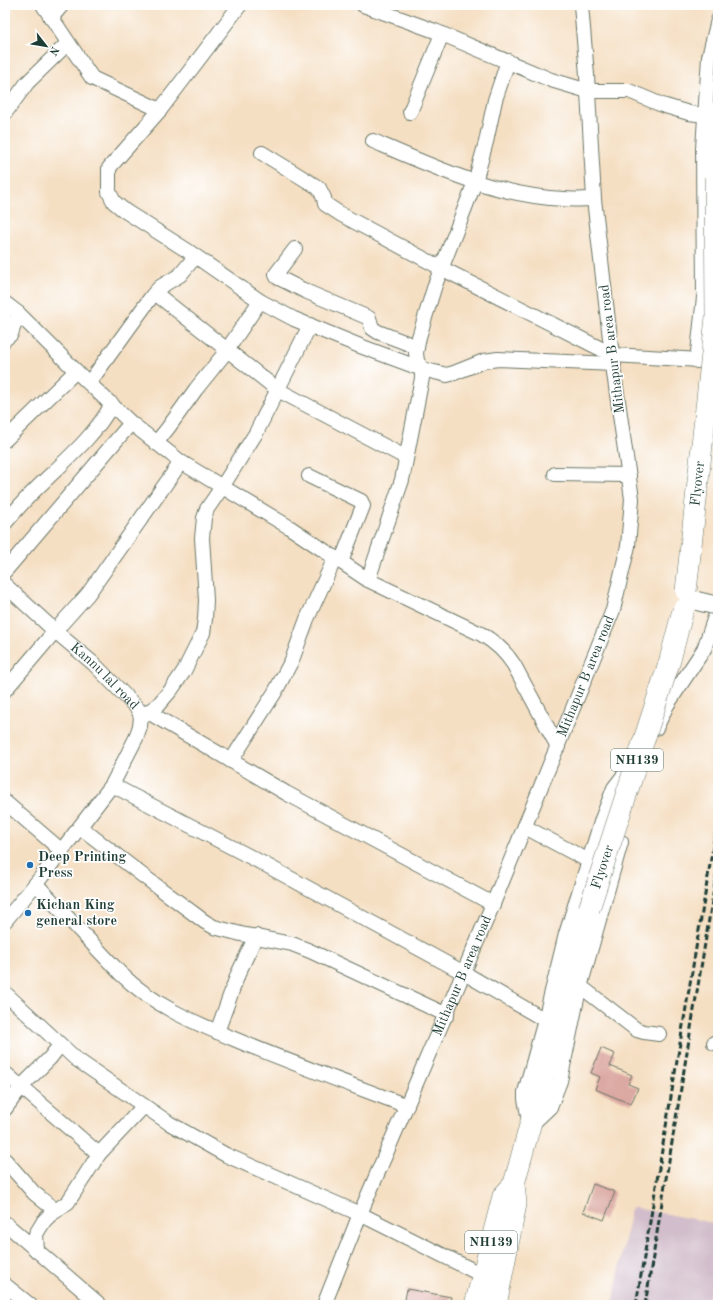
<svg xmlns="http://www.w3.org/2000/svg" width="723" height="1310" font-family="'Old Standard TT',serif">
<rect width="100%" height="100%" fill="#fff"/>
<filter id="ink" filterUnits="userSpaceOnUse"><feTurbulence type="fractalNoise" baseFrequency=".025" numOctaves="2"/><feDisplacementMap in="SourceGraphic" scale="8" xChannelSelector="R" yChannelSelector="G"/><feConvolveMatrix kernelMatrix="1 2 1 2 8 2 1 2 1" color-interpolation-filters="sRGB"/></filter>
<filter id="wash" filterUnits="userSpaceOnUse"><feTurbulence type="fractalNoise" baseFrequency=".012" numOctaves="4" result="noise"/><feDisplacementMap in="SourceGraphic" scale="16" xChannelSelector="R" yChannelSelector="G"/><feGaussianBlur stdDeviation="0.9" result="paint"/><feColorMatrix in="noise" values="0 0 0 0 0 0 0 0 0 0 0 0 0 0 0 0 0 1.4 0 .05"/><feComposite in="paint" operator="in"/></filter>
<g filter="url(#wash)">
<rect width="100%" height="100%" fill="#f5dfc3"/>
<path fill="#d1bdcb" d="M 631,1207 L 718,1224 L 718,1268 L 706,1305 L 613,1305 Z"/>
<g id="blocks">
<path fill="#dba8a2" d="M 601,1048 L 615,1054 L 610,1066 L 632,1075 L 628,1084 L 638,1088 L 631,1104 L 595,1089 L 600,1077 L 591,1073 Z
M 593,1184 L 615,1192 L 604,1220 L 583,1212 Z
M 407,1289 L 451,1297 L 449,1305 L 404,1305 Z"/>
</g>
</g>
<g filter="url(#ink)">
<use href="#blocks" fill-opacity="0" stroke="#6a7666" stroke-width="1"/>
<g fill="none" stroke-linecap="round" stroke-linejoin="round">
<g stroke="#6a7666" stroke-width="16">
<g id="minor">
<path d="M 43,5 L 92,78 L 160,110"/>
<path d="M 240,5 L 160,110 L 109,168 L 109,192 L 114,202 L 125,211 L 188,251 L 260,301 L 294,319 L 360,346 L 422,369 L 447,375 L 454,373 L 484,361 L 498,359 L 614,364"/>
<path d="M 363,5 L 435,31 L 551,80 L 588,91 L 629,91 L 662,105 L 689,113 L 705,115"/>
<path d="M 51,18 L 62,5"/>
<path d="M 410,112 L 442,34"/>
<path d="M 5,113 L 27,83 L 68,43"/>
<path d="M 373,141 C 433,167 496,196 564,199 C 574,200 584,199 594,199"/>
<path d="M 262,153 L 319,188 L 324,198 L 325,204 L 342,215 L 441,268 L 613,355 L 718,361"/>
<path d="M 295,249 L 276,274 L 277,277 L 305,291 L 369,318 L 372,328 L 378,332 L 417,347"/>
<path d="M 155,293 L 278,390 L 405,457"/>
<path d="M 5,303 L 18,313 L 76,371 L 131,423 L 181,462 L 289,527 L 368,580 L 481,634 C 495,642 505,651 514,665 L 558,747"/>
<path d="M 5,339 L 11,334 L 18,313"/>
<path d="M 697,361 L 704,297 L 703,148 L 709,57 L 718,20"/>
<path d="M 89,383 L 152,296 L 160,287 L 180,275 L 195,257"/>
<path d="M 5,440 L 76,371"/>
<path d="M 156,443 L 168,428 L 196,389 L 225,353 L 260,301"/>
<path d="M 555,474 L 629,475"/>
<path d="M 309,476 L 361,501 L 363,506 L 341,562"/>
<path d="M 5,523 C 13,514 21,504 30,495 C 58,466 93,440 112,404"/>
<path d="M 5,571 L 131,423"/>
<path d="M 368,580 L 402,480 L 422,378 L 422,369 L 417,361 L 416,353 L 419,337 L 435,285 L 475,182 L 486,142 L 495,100 L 508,61"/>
<path id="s1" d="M 5,585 L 55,631 L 94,664 L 138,709 L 141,717 L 140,726 L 136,738 L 112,785 L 42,876 L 5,921"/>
<path d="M 5,690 L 55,631 L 88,594 L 181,462"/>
<path d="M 148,712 L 286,793 L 493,904"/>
<path d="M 141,717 L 158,705 L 171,690 L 184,671 L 203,633 L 205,619 L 206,600 L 202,538 L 204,518 L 207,509 L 222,487 L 256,433 L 310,325"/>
<path d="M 656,728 L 667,705 L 704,649 L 717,611 L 718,602"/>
<path d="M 231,761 L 275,692 L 292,660 L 307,619 L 335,558"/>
<path d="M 112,785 L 264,864 L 464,973 L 545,1020"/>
<path d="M 5,802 L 62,851"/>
<path d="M 80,827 L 142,875 L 205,922 L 214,927 L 241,934 L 292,944 L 310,951 L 447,1015"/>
<path d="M 525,827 L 589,861"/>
<path d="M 36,884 L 121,974 C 153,1005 193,1022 234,1039 C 291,1063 349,1084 407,1106"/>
<path d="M 580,986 L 637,1030 L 644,1032 L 659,1034"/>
<path d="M 5,993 L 76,1059 L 169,1123 L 226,1155 L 360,1214 L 482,1275"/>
<path d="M 217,1032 L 238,974 L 256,936"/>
<path d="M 714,1043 L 718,1041"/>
<path d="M 5,1073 L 99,1154"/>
<path d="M 5,1109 L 21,1087 L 50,1058 L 60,1045"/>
<path d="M 529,1120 L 525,1099 L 525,1092 L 545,1020 L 566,934 L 602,819 L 614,788 L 631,766"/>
<path d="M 531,1125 L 550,1107 L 560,1081 L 578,994 L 621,842"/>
<path d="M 5,1160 L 34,1193 L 56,1211"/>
<path d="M 5,1223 L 100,1305"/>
<path d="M 37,1251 L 36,1234 L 44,1221 L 50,1215 L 68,1202 L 99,1154 L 144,1106"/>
<path d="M 5,1285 L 30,1305"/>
<path id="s2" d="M 324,1305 L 360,1214 L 493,904 L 613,610 L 628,546 L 632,499 L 614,373 L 594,199 L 587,75 L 581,5"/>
</g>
</g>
<g stroke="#6a7666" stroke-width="22">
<path id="highway" d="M 715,177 L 718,112
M 475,1305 L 503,1196 L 514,1184
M 496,1305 L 516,1204 L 514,1184 L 589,909"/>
</g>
<use href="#minor" stroke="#fff" stroke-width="14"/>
<use href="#highway" stroke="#fff" stroke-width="21"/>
<path stroke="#1f3d34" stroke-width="3" stroke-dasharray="6 3" stroke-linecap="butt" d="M 636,1305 L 718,817
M 645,1305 L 718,865"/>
<g stroke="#6a7666" stroke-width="20" stroke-linecap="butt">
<path id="major-bridge" d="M 697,601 L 718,606"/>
</g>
<g stroke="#6a7666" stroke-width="22" stroke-linecap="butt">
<g id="highway-bridge">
<path id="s3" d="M 686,591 L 716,317 L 715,177"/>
<path id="s4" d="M 589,909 L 670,660 L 683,610"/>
</g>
</g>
<use href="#major-bridge" stroke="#fff" stroke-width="18"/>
<use href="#highway-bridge" stroke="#fff" stroke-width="21"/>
</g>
</g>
<g fill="#1f6fb2" stroke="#fff" stroke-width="1.5">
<circle cx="30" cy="865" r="4"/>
<circle cx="28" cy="913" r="4"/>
</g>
<g text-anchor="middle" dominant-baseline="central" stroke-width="3.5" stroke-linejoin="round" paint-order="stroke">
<g fill="#fff" stroke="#627771" stroke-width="1">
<rect x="611" y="749" width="52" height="22" rx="3"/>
<rect x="465" y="1231" width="52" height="22" rx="3"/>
</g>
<g font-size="13" font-weight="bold" fill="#1f3d34">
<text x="637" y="760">NH139</text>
<text x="491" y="1242">NH139</text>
</g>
<g font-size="14" fill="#1f3d34" stroke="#fff">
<text transform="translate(612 349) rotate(-97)">Mithapur B area road</text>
<text stroke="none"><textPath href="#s3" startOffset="108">Flyover</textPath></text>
<text stroke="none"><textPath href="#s2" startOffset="681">Mithapur B area road</textPath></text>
<text stroke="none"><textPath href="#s1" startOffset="135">Kannu lal road</textPath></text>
<text stroke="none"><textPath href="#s4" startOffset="44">Flyover</textPath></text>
<text stroke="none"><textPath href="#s2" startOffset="357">Mithapur B area road</textPath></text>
</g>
<g font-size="14" font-weight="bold" fill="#1f3d34" stroke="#fff" text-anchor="start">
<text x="38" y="857">Deep Printing<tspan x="38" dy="16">Press</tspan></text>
<text x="36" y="905">Kichan King<tspan x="36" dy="16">general store</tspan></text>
</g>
</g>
<rect width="723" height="1310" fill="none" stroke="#fff" stroke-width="20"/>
<g transform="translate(46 46) rotate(121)" stroke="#ffffff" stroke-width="3" paint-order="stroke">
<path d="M0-3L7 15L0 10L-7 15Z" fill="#1f3d34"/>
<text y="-6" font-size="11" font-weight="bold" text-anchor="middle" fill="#1f3d34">N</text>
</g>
</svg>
